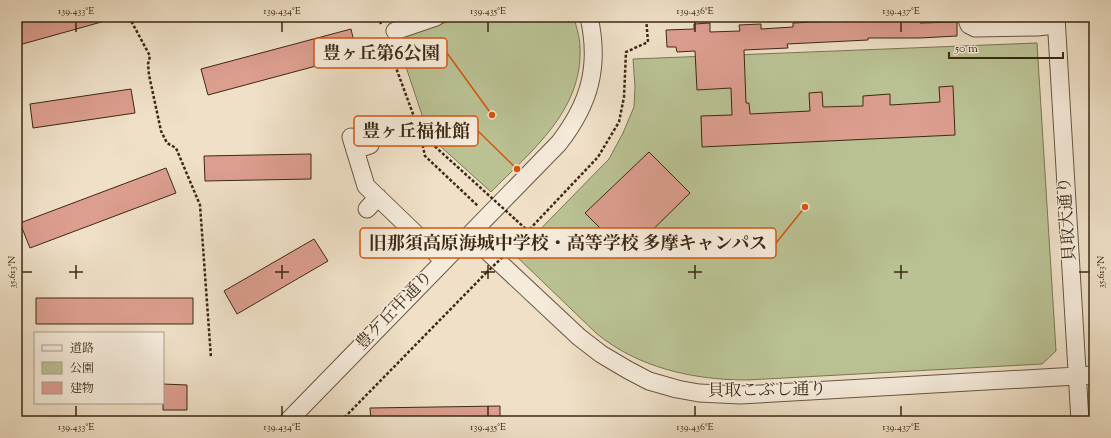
<svg xmlns="http://www.w3.org/2000/svg" width="1111" height="438" font-family="'Sorts Mill Goudy','Noto Serif JP',serif">
<rect width="100%" height="100%" fill="#efe0c7"/>
<filter id="stains"><feTurbulence type="fractalNoise" baseFrequency=".005" numOctaves="4"/><feColorMatrix values="0 0 0 0 .2 0 0 0 0 .09 0 0 0 0 .02 0 0 0 .5 -.17"/></filter>
<radialGradient id="worn" r=".72"><stop offset=".6" stop-color="#630" stop-opacity="0"/><stop offset="1" stop-color="#630" stop-opacity=".3"/></radialGradient>
<path fill="#bac294" stroke="#7b7654" d="M 461,17 L 574,17 C 576,27 580,37 580,47 C 583,111 531,151 491,192 L 429,136 L 399,46 L 404,37 Z
M 1037,43 L 1056,351 L 1042,364 L 747,380 C 694,380 638,368 596,333 C 587,325 579,316 570,308 C 552,290 533,273 515,255 L 609,159 L 623,133 L 634,107 L 635,87 L 633,59 Z"/>
<path fill="#dc9e8f" stroke="#3c2913" d="M 25,17 L 105,17 L 105,21 L 19,45 L 17,37 L 17,19 Z
M 877,17 L 920,17 L 920,23 L 957,22 L 957,36 L 920,38 L 868,38 L 868,40 L 787,44 L 788,48 L 744,50 L 746,103 L 749,103 L 750,114 L 810,111 L 809,93 L 822,92 L 823,107 L 863,106 L 863,96 L 890,94 L 890,105 L 940,102 L 939,87 L 953,86 L 955,135 L 702,147 L 701,116 L 732,115 L 731,88 L 697,90 L 695,51 L 677,52 L 676,47 L 667,47 L 666,30 L 694,29 L 694,24 L 710,23 L 710,32 L 740,31 L 739,25 L 761,24 L 761,29 L 793,27 L 793,23 L 877,19 Z
M 351,29 L 357,55 L 208,95 L 201,69 Z
M 131,89 L 135,113 L 33,128 L 30,104 Z
M 649,152 L 690,193 L 627,255 L 585,213 Z
M 311,154 L 311,179 L 205,181 L 204,156 Z
M 166,168 L 176,193 L 30,248 L 20,223 Z
M 314,239 L 328,261 L 237,314 L 224,291 Z
M 36,298 L 193,298 L 193,324 L 36,324 Z
M 163,384 L 187,385 L 187,410 L 163,410 Z
M 500,406 L 500,421 L 371,420 L 370,408 Z"/>
<g fill="none" stroke-linecap="round" stroke-linejoin="round">
<g stroke="#695740" stroke-width="19">
<path id="minor" d="M 966,17 L 969,25 L 975,28 L 1037,27 L 1056,25
M 1056,17 L 1080,421
M 395,31 L 436,17
M 351,137 L 366,186 L 444,261
M 355,150 L 370,145
M 367,209 L 378,197
M 470,235 L 579,337 L 601,354 L 628,370 L 649,381 L 677,389 L 699,393 L 740,395 L 1094,375
M 288,421 L 559,143 C 590,103 600,66 589,17"/>
</g>
<path stroke="#3c2913" stroke-width="2.5" stroke-dasharray="3 2" stroke-linecap="butt" d="M 129,17 L 150,56 L 148,64 L 149,75 L 161,131 L 167,143 L 176,148 L 200,205 L 211,358
M 378,17 L 381,24
M 388,46 L 420,133 L 425,156 L 478,206
M 420,133 L 472,180
M 516,220 L 528,231
M 509,251 L 598,157 L 619,122 L 624,97 L 626,52 L 648,42 L 646,17
M 341,421 L 486,273"/>
<use href="#minor" stroke="#f5ebdb" stroke-width="17"/>
<path stroke="#3c2913" stroke-width="2.5" stroke-dasharray="3 2" stroke-linecap="butt" d="M 472,180 L 516,220
M 486,273 L 509,251"/>
</g>
<path fill="none" stroke="#3c2913" stroke-width="1.5" d="M 76,22 L 76,32M 282,22 L 282,32M 488,22 L 488,32M 695,22 L 695,32M 901,22 L 901,32M 76,265 L 76,279M 282,265 L 282,279M 488,265 L 488,279M 695,265 L 695,279M 901,265 L 901,279M 22,272 L 32,272M 69,272 L 83,272M 275,272 L 289,272M 481,272 L 495,272M 688,272 L 702,272M 894,272 L 908,272M 1079,272 L 1089,272M 76,406 L 76,416M 282,406 L 282,416M 488,406 L 488,416M 695,406 L 695,416M 901,406 L 901,416"/>
<g text-anchor="middle" dominant-baseline="central" stroke-width="3" stroke-linejoin="round" paint-order="stroke">
<g font-size="17" fill="#3c2913" stroke="#f5ebdb">
<text transform="translate(1068 219) rotate(-94)">貝取大通り</text>
<text transform="translate(395 311) rotate(-46)">豊ケ丘中通り</text>
<text transform="translate(767 391) rotate(-1)">貝取こぶし通り</text>
</g>
</g>
<path fill="none" stroke="#d7540d" stroke-width="1.5" d="M492 115L447 53M517 169L478 131M805 207L776 243"/>
<g fill="#d7540d" stroke="#f5ebdb" stroke-width="1.5">
<circle cx="492" cy="115" r="4"/>
<circle cx="517" cy="169" r="4"/>
<circle cx="805" cy="207" r="4"/>
</g>
<g fill="#f5ebdb" stroke="#d7540d" stroke-width="1.5">
<rect x="314" y="38" width="133" height="30" rx="4"/>
<rect x="354" y="116" width="124" height="30" rx="4"/>
<rect x="360" y="228" width="416" height="30" rx="4"/>
</g>
<g font-size="18" text-anchor="middle" font-weight="bold" fill="#3c2913">
<text x="381" y="59">豊ヶ丘第6公園</text>
<text x="416" y="137">豊ヶ丘福祉館</text>
<text x="568" y="249">旧那須高原海城中学校・高等学校 多摩キャンパス</text>
</g>
<rect width="1111" height="438" fill="none" stroke="#efe0c7" stroke-width="44"/>
<rect x="34" y="332" width="130" height="72" fill="#f5ebdb" stroke="#ab9d8b"/>
<rect x="42" y="345" width="20" height="6" fill="#f5ebdb" stroke="#ab9d8b"/>
<text x="70" y="352" font-size="12" fill="#3c2913">道路</text>
<rect x="42" y="362" width="20" height="12" fill="#bac294" stroke="#ab9d8b"/>
<text x="70" y="372" font-size="12" fill="#3c2913">公園</text>
<rect x="42" y="382" width="20" height="12" fill="#dc9e8f" stroke="#ab9d8b"/>
<text x="70" y="392" font-size="12" fill="#3c2913">建物</text>
<path d="M949 52v6h114v-6" fill="none" stroke="#3c2913" stroke-width="2"/>
<text x="955" y="52" font-size="12" fill="#3c2913" stroke="#f5ebdb" stroke-width="3" paint-order="stroke">50 m</text>
<rect x="22" y="22" width="1067" height="394" fill="none" stroke="#3c2913" stroke-width="1.5"/>
<g font-size="10" text-anchor="middle" fill="#3c2913">
<text x="76" y="14">139.433°E</text>
<text x="282" y="14">139.434°E</text>
<text x="488" y="14">139.435°E</text>
<text x="695" y="14">139.436°E</text>
<text x="901" y="14">139.437°E</text>
<text transform="translate(11 272) rotate(-90)" y="4">35.613°N</text>
<text transform="translate(1100 272) rotate(-90)" y="4">35.613°N</text>
<text x="76" y="430">139.433°E</text>
<text x="282" y="430">139.434°E</text>
<text x="488" y="430">139.435°E</text>
<text x="695" y="430">139.436°E</text>
<text x="901" y="430">139.437°E</text>
</g>
<rect width="100%" height="100%" filter="url(#stains)"/>
<rect width="100%" height="100%" fill="url(#worn)"/>
</svg>
